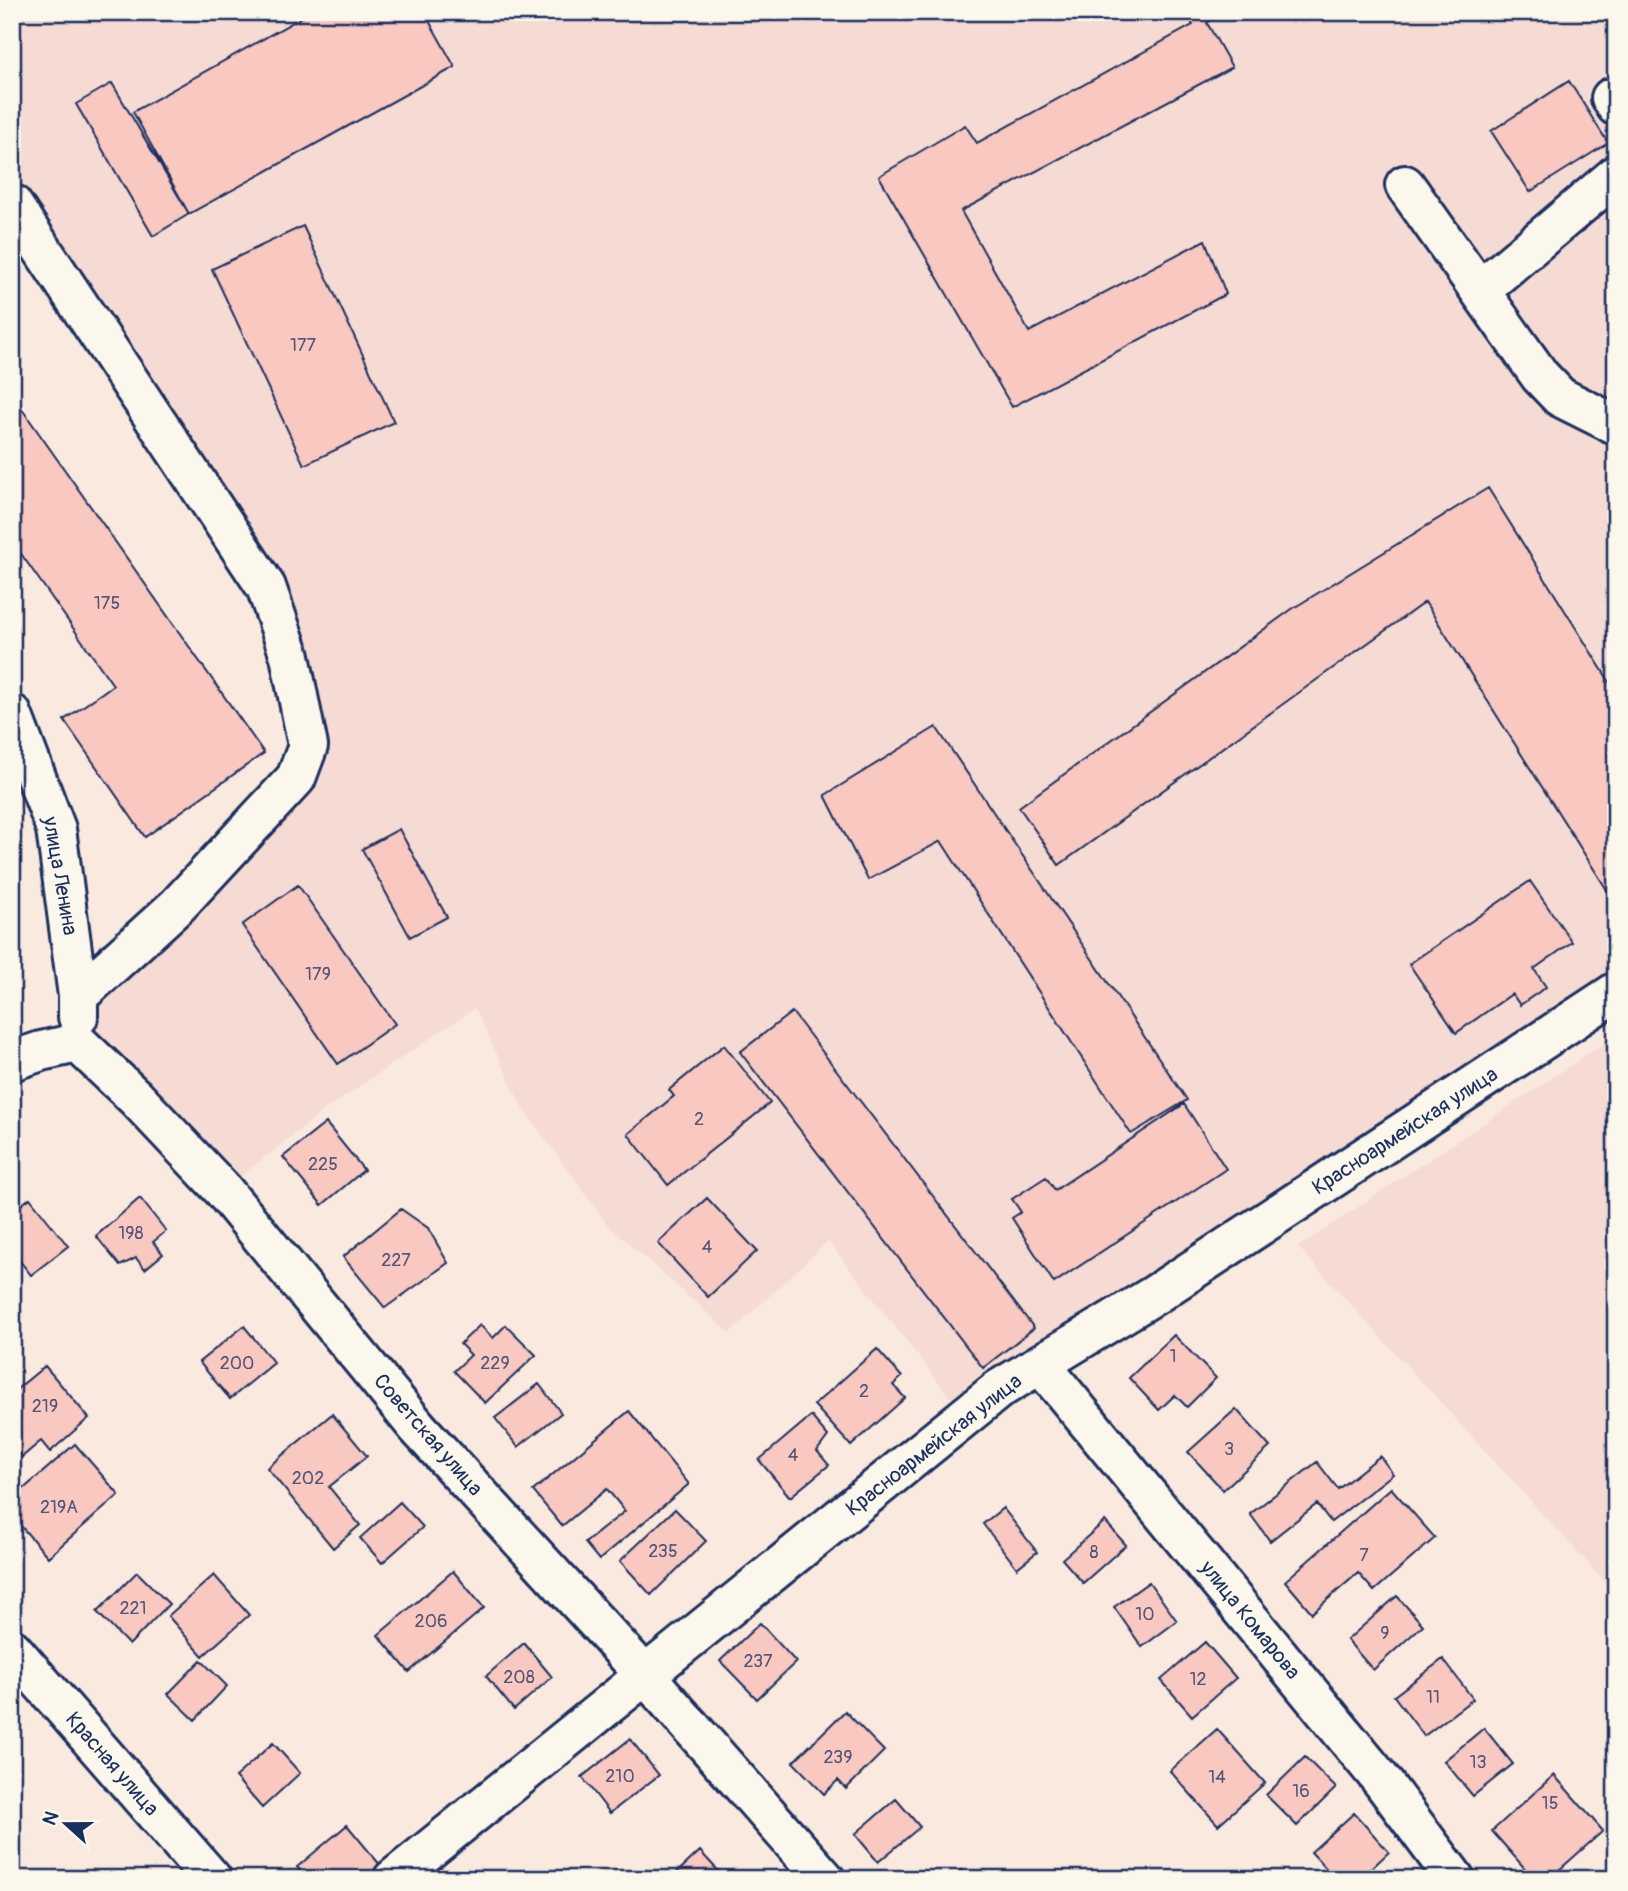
<svg xmlns="http://www.w3.org/2000/svg" width="1628" height="1891" font-family="Pangolin,sans-serif">
<rect width="100%" height="100%" fill="#fae9df"/>
<filter id="ink" filterUnits="userSpaceOnUse"><feTurbulence type="fractalNoise" baseFrequency=".0143" numOctaves="2"/><feDisplacementMap in="SourceGraphic" scale="14" xChannelSelector="R" yChannelSelector="G"/><feConvolveMatrix kernelMatrix="1 2 1 2 8 2 1 2 1" color-interpolation-filters="sRGB"/></filter>
<g filter="url(#ink)">
<path fill="#f5dbd4" d="M 12,12 L 1616,12 L 1616,992 L 965,1416 L 828,1241 L 730,1333 L 607,1224 L 521,1105 L 475,1008 L 322,1112 L 223,1190 L 107,1071 L 78,996 L 296,778 L 290,657 L 12,204 Z
M 1616,1035 L 1616,1594 L 1298,1247 Z"/>
<path fill="#f8c8c1" stroke="#1b2f5e" stroke-width="2" d="M 311,12 L 424,12 L 455,67 L 189,214 L 133,112 Z
M 1185,12 L 1222,12 L 1207,23 L 1232,67 L 961,211 L 1029,332 L 1205,240 L 1226,294 L 1012,407 L 879,176 L 965,125 L 977,143 L 1193,25 Z
M 1569,81 L 1608,143 L 1530,192 L 1491,131 Z
M 112,83 L 189,214 L 153,236 L 76,104 Z
M 303,226 L 394,422 L 304,465 L 212,269 Z
M 12,395 L 264,753 L 145,837 L 64,720 L 113,685 L 12,541 Z
M 1488,488 L 1616,692 L 1616,904 L 1425,602 L 1059,865 L 1019,807 L 1292,609 Z
M 936,727 L 1187,1100 L 1131,1134 L 941,841 L 868,880 L 825,795 Z
M 399,829 L 447,917 L 410,937 L 362,849 Z
M 1530,881 L 1572,942 L 1534,969 L 1546,987 L 1520,1005 L 1512,994 L 1456,1033 L 1409,964 Z
M 298,885 L 395,1024 L 338,1064 L 242,925 Z
M 792,1012 L 1034,1328 L 983,1368 L 740,1052 Z
M 724,1045 L 770,1103 L 668,1185 L 628,1134 L 674,1096 L 669,1090 Z
M 1184,1104 L 1226,1169 L 1054,1283 L 1012,1218 L 1021,1212 L 1012,1199 L 1046,1177 L 1055,1190 Z
M 326,1123 L 364,1170 L 322,1205 L 283,1157 Z
M 30,1198 L 68,1246 L 31,1275 L 12,1251 L 12,1212 Z
M 140,1198 L 166,1231 L 153,1242 L 163,1254 L 145,1269 L 136,1258 L 120,1266 L 96,1236 Z
M 707,1198 L 757,1251 L 708,1297 L 658,1243 Z
M 401,1209 L 428,1228 L 448,1263 L 385,1308 L 343,1257 Z
M 480,1325 L 493,1338 L 506,1325 L 536,1355 L 485,1403 L 454,1371 L 471,1355 L 460,1344 Z
M 244,1326 L 274,1363 L 230,1399 L 199,1362 Z
M 1174,1335 L 1216,1378 L 1187,1407 L 1175,1395 L 1159,1410 L 1129,1378 Z
M 877,1349 L 902,1377 L 893,1385 L 905,1398 L 851,1446 L 814,1405 Z
M 45,1366 L 89,1418 L 50,1452 L 41,1441 L 22,1457 L 12,1445 L 12,1433 L 19,1428 L 12,1420 L 12,1393 Z
M 539,1384 L 561,1413 L 518,1447 L 495,1418 Z
M 1236,1409 L 1270,1447 L 1223,1490 L 1188,1452 Z
M 629,1411 L 689,1484 L 599,1560 L 585,1543 L 625,1511 L 607,1489 L 562,1526 L 533,1491 Z
M 332,1414 L 367,1456 L 329,1487 L 360,1525 L 333,1548 L 267,1468 Z
M 811,1416 L 828,1436 L 817,1451 L 829,1465 L 790,1497 L 759,1460 Z
M 75,1444 L 119,1495 L 48,1557 L 12,1516 L 12,1499 Z
M 1380,1456 L 1393,1474 L 1331,1522 L 1317,1504 L 1270,1541 L 1250,1514 L 1317,1462 L 1338,1489 Z
M 1391,1488 L 1435,1538 L 1374,1591 L 1358,1573 L 1312,1613 L 1285,1581 Z
M 400,1502 L 423,1527 L 382,1563 L 360,1538 Z
M 1003,1508 L 1037,1552 L 1017,1568 L 983,1524 Z
M 675,1509 L 706,1541 L 651,1595 L 620,1561 Z
M 1105,1521 L 1126,1545 L 1083,1583 L 1062,1559 Z
M 453,1571 L 484,1608 L 409,1672 L 378,1635 Z
M 137,1572 L 169,1604 L 129,1645 L 97,1612 Z
M 214,1575 L 249,1615 L 203,1656 L 168,1616 Z
M 1149,1582 L 1177,1621 L 1142,1647 L 1114,1607 Z
M 1397,1596 L 1423,1625 L 1373,1670 L 1347,1640 Z
M 760,1623 L 796,1662 L 757,1699 L 720,1661 Z
M 1205,1642 L 1236,1678 L 1192,1716 L 1161,1680 Z
M 524,1643 L 552,1677 L 514,1710 L 486,1676 Z
M 1443,1659 L 1473,1699 L 1424,1736 L 1394,1696 Z
M 201,1660 L 227,1686 L 195,1720 L 168,1694 Z
M 845,1711 L 884,1751 L 846,1789 L 838,1780 L 824,1794 L 793,1762 Z
M 1484,1728 L 1513,1764 L 1473,1796 L 1444,1761 Z
M 1217,1729 L 1265,1783 L 1218,1825 L 1170,1771 Z
M 630,1739 L 659,1775 L 610,1813 L 582,1777 Z
M 273,1743 L 300,1773 L 262,1808 L 235,1777 Z
M 1305,1757 L 1336,1788 L 1297,1826 L 1266,1795 Z
M 1554,1775 L 1603,1831 L 1549,1879 L 1534,1879 L 1492,1831 Z
M 896,1799 L 920,1827 L 878,1862 L 855,1834 Z
M 1354,1813 L 1389,1852 L 1360,1879 L 1336,1879 L 1311,1852 Z
M 347,1825 L 381,1866 L 366,1879 L 307,1879 L 297,1867 Z
M 700,1851 L 721,1874 L 716,1879 L 670,1879 Z
M 961,1870 L 970,1879 L 952,1879 Z"/>
<g fill="none" stroke-linecap="round" stroke-linejoin="round">
<g stroke="#1b2f5e" stroke-width="44">
<path id="minor" d="M 1611,98 L 1616,106
M 1405,185 L 1540,376 L 1560,397 L 1616,425
M 12,204 L 266,587 L 290,656 L 308,746 L 296,778 L 178,905 L 78,996
M 1480,290 L 1616,175
M 12,714 L 56,829 L 78,996 L 78,1017
M 78,1043 L 136,1098 L 223,1190 L 418,1428 L 645,1675 L 825,1879
M 12,1061 L 41,1051 L 78,1043
M 1041,1365 L 1382,1781 L 1455,1879
M 12,1649 L 212,1879
M 393,1879 L 999,1389 L 1156,1294 L 1616,992"/>
</g>
<use href="#minor" stroke="#fbf7ec" stroke-width="38"/>
</g>
</g>
<g text-anchor="middle" dominant-baseline="central" stroke-width="7" stroke-linejoin="round" paint-order="stroke">
<g font-size="18" fill="#525577">
<text x="303" y="345">177</text>
<text x="107" y="603">175</text>
<text x="318" y="974">179</text>
<text x="699" y="1119">2</text>
<text x="323" y="1164">225</text>
<text x="131" y="1233">198</text>
<text x="707" y="1247">4</text>
<text x="396" y="1260">227</text>
<text x="1173" y="1356">1</text>
<text x="237" y="1363">200</text>
<text x="495" y="1363">229</text>
<text x="864" y="1391">2</text>
<text x="45" y="1406">219</text>
<text x="1229" y="1449">3</text>
<text x="793" y="1455">4</text>
<text x="308" y="1478">202</text>
<text x="59" y="1507">219А</text>
<text x="663" y="1551">235</text>
<text x="1094" y="1552">8</text>
<text x="1364" y="1555">7</text>
<text x="133" y="1608">221</text>
<text x="1145" y="1614">10</text>
<text x="431" y="1621">206</text>
<text x="1385" y="1633">9</text>
<text x="758" y="1661">237</text>
<text x="519" y="1677">208</text>
<text x="1198" y="1679">12</text>
<text x="1433" y="1697">11</text>
<text x="838" y="1757">239</text>
<text x="1478" y="1762">13</text>
<text x="620" y="1776">210</text>
<text x="1217" y="1777">14</text>
<text x="1301" y="1791">16</text>
<text x="1550" y="1803">15</text>
</g>
<g font-size="21" fill="#1b2f5e" stroke="#fbf7ec">
<text transform="translate(60 876) rotate(80)">улица Ленина</text>
<text transform="translate(1405 1131) rotate(-33)">Красноармейская улица</text>
<text transform="translate(428 1435) rotate(49)">Советская улица</text>
<text transform="translate(934 1445) rotate(-38)">Красноармейская улица</text>
<text transform="translate(1250 1620) rotate(51)">улица Комарова</text>
<text transform="translate(112 1764) rotate(49)">Красная улица</text>
</g>
</g>
<rect width="1628" height="1891" fill="none" stroke="#fbf7ec" stroke-width="42"/>
<rect x="21" y="21" width="1586" height="1849" fill="none" stroke="#1b2f5e" stroke-width="2.5" filter="url(#ink)"/>
<g transform="translate(66 1824) rotate(291)" stroke="#fbf7ec" stroke-width="5" paint-order="stroke">
<path d="M0-5L12 26L0 18L-12 26Z" fill="#1b2f5e"/>
<text y="-10" font-size="19" font-weight="bold" text-anchor="middle" fill="#1b2f5e">N</text>
</g>
</svg>
